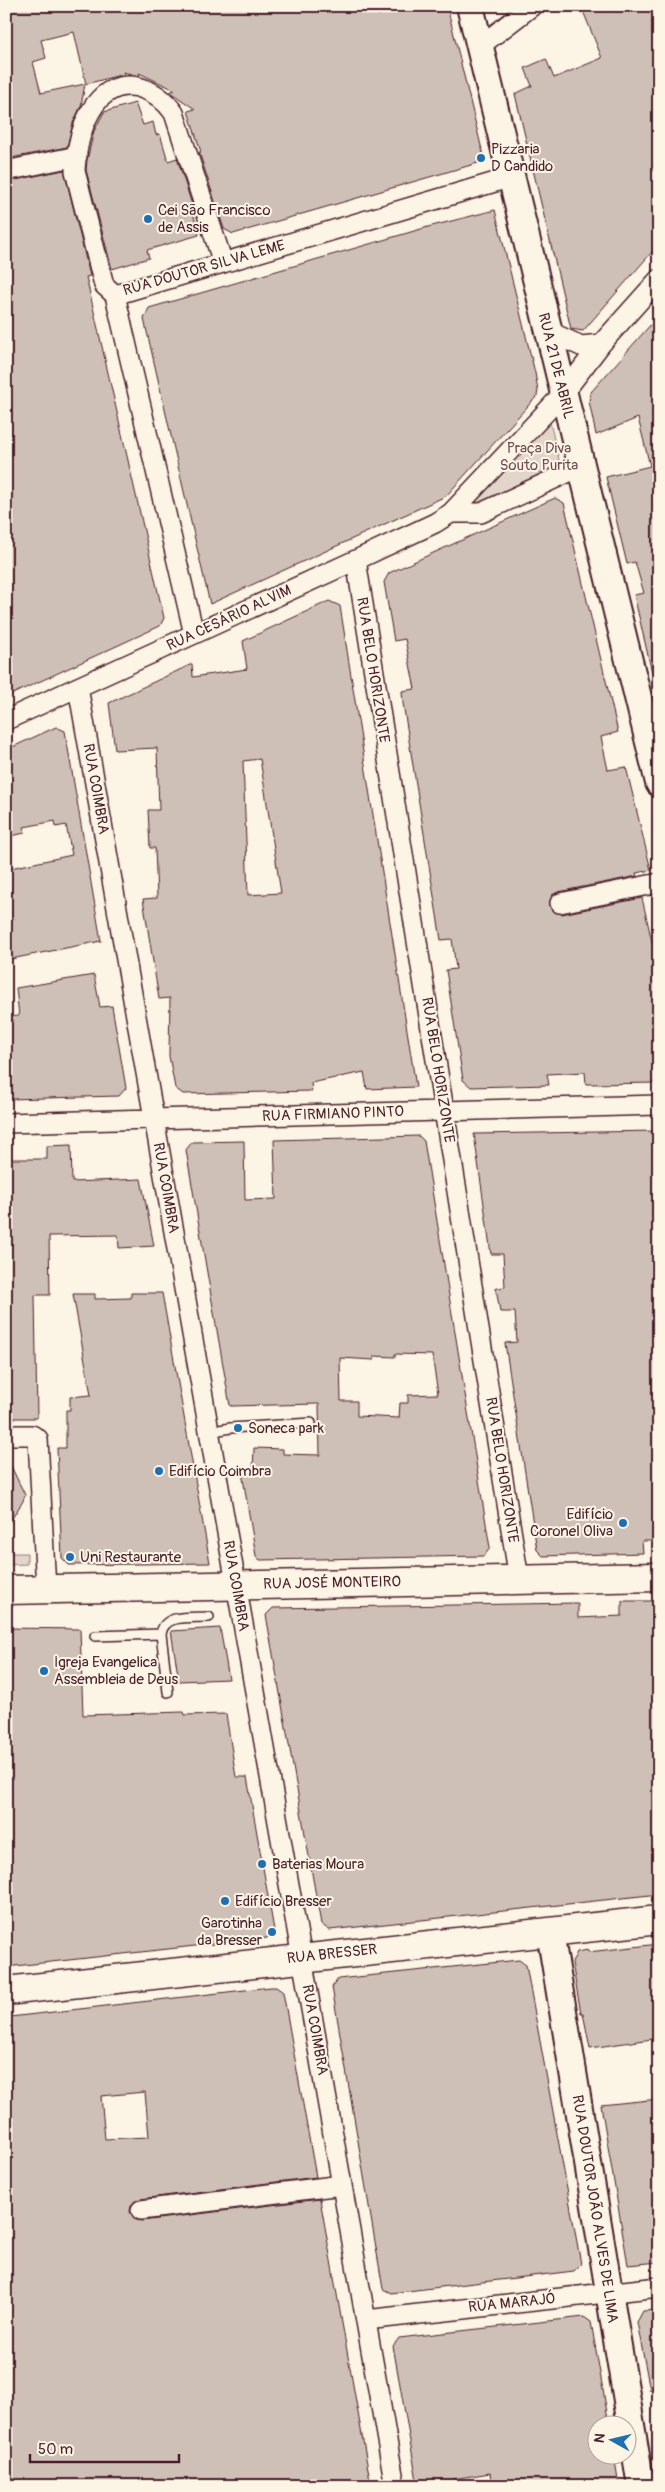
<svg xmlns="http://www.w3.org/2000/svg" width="665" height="2492" font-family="Pangolin,sans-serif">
<rect width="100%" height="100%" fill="#fcf5e5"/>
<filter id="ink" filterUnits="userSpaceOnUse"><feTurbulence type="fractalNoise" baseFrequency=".02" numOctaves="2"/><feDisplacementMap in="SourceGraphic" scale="10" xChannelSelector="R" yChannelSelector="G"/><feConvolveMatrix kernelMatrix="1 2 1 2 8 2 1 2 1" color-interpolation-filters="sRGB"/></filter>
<g filter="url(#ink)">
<path fill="#e2d5ca" stroke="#967a7a" d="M 549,418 L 561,468 L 479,503 L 468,506 Z
M 6,1553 L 27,1553 L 27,1564 L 6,1565 Z"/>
<path fill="#cfc0b7" stroke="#4a1f2b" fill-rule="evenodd" d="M 6,6 L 377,6 L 378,15 L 403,6 L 447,6 L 483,154 L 478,163 L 233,234 L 224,229 L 199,152 L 201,152 L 188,111 L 195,109 L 170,92 L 175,90 L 139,73 L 140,76 L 123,72 L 124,74 L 86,84 L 74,32 L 41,40 L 46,58 L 33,62 L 41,93 L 85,84 L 81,106 L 73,123 L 67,147 L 6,159 Z
M 581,6 L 659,6 L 659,244 L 583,331 L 571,329 L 515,94 L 532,86 L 525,68 L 546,59 L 554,78 L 602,58 Z
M 135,103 L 143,125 L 153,122 L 156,135 L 160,134 L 168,161 L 177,158 L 195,214 L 193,213 L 199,235 L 147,250 L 149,258 L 112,269 L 86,170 L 87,160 L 94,131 L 104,112 Z
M 64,170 L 90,276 L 86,277 L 90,294 L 164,618 L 160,626 L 6,697 L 6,182 Z
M 495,210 L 535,373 L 538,390 L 537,396 L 446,496 L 210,604 L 144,319 L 149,308 L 428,227 Z
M 653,322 L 659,333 L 659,673 L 652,673 L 634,595 L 644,593 L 635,562 L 627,564 L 606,477 L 650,466 L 638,418 L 596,435 L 589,401 L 591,392 Z
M 555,498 L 564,503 L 618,732 L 601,737 L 608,770 L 626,767 L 651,870 L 636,873 L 637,876 L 558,892 L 552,895 L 549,905 L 552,911 L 562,914 L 642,898 L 656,959 L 659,958 L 659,1083 L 586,1084 L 585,1072 L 547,1074 L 549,1085 L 471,1087 L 463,1080 L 446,970 L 456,969 L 452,939 L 441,940 L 403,703 L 402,691 L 415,689 L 405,639 L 394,641 L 384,582 L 389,573 Z
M 329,601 L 340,606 L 416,1087 L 367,1089 L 364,1072 L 311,1083 L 312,1091 L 183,1094 L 175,1088 L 169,1056 L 170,998 L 159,999 L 143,899 L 157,898 L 155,848 L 150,848 L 148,810 L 159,810 L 157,748 L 115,750 L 109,703 L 192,664 L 193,677 L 247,669 L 243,641 ZM 260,759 L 281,893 L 248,895 L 243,761 Z
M 56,727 L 65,731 L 101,941 L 6,960 L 6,869 L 72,855 L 66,825 L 56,827 L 55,821 L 24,827 L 25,833 L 6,837 L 6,750 Z
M 94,975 L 100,1007 L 112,1006 L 126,1088 L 119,1096 L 9,1099 L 6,1085 L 6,1017 L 19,1016 L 16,988 Z
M 659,1131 L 659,1541 L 642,1541 L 643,1553 L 543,1556 L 537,1550 L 505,1343 L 517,1342 L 515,1312 L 500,1312 L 496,1288 L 505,1287 L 503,1254 L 491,1254 L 474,1134 Z
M 419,1136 L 424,1141 L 490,1548 L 484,1556 L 260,1560 L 256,1556 L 242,1472 L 253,1472 L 254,1448 L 283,1449 L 283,1454 L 320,1455 L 319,1404 L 230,1406 L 186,1150 L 192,1142 L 244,1141 L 245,1200 L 276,1199 L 274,1140 ZM 395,1354 L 432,1355 L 438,1394 L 408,1395 L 408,1403 L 400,1403 L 399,1418 L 357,1416 L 357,1401 L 341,1401 L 340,1358 L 374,1360 L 374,1356 L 395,1357 Z
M 71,1145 L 72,1182 L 141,1179 L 154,1246 L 119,1248 L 118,1235 L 49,1236 L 50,1295 L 35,1295 L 37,1418 L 6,1418 L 6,1159 L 47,1159 L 47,1146 Z
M 131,1293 L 162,1293 L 210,1563 L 69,1565 L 62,1558 L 57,1448 L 66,1448 L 66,1410 L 70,1410 L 70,1397 L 91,1395 L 73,1294 L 95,1294 L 95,1299 L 131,1298 Z
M 6,1456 L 25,1495 L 23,1501 L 6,1528 Z
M 622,1601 L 659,1601 L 659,1894 L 339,1929 L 329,1930 L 321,1924 L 266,1615 L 273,1608 L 578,1603 L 578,1618 L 622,1616 Z
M 6,1628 L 80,1629 L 83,1715 L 184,1712 L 185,1715 L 226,1714 L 236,1777 L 247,1777 L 274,1930 L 267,1938 L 6,1967 Z
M 220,1628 L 229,1679 L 179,1681 L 171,1631 Z
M 659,1944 L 659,2038 L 590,2048 L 583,2013 L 581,2013 L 572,1963 L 577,1952 L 588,1950 L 588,1952 Z
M 519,1960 L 526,1965 L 581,2264 L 574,2271 L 391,2293 L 383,2289 L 332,1987 L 338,1979 Z
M 271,1987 L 276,1987 L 283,1992 L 316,2177 L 140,2199 L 131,2205 L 130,2212 L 136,2220 L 142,2221 L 320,2199 L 371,2486 L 6,2486 L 6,2129 L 8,2128 L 6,2034 L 12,2033 L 10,2017 ZM 145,2092 L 149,2137 L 105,2139 L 101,2096 Z
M 659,2099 L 659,2262 L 628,2265 L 601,2105 Z
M 659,2310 L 659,2390 L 650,2390 L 637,2322 L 643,2311 Z
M 584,2317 L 591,2322 L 609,2424 L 598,2424 L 598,2454 L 614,2454 L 619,2486 L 492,2486 L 490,2473 L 453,2479 L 454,2486 L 418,2486 L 393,2346 L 399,2338 Z"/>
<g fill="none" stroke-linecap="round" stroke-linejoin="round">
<g stroke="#4a1f2b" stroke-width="12">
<path id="lane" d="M 209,1432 L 230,1428 L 311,1423
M 161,1634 C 164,1613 191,1618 209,1617
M 95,1636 L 161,1634 L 168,1692"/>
</g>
<g stroke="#4a1f2b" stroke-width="22">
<path id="street" d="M 480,46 L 532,6
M 6,171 L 77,156
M 115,295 L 104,285 L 75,171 C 77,136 92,78 138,87 C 153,91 165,100 174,113 L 223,263
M 548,331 L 581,346 L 601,344
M 451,513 L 481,513 L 582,466
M 356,560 L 519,1579
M 194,634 L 115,295 L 512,177
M 78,687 L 395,2486
M 6,720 L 356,560 L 435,523 L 451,513 L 562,395 L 601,344 L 659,279
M 560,903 L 659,883
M 6,1123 L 659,1105
M 6,1435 L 32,1435 L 38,1439 L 46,1589
M 141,2210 L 342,2185
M 366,2320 L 659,2287"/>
</g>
<g stroke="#4a1f2b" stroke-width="30">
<path id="secondary" d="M 470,6 C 531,266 596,524 659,783
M 550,1932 L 641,2486"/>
</g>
<g stroke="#4a1f2b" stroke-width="31">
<path id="primary" d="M 6,1590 L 659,1577
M 6,1991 L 659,1920"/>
</g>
<use href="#lane" stroke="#fcf5e5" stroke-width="9"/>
<use href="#street" stroke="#fcf5e5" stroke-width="19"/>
<use href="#secondary" stroke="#fcf5e5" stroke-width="26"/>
<use href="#primary" stroke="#fcf5e5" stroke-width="28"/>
</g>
</g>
<g fill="#1f6fb2" stroke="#fcf5e5" stroke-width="2">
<circle cx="481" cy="158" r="5"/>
<circle cx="148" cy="219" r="5"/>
<circle cx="238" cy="1428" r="5"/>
<circle cx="159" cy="1471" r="5"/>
<circle cx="623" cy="1523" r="5"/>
<circle cx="70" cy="1557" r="5"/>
<circle cx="44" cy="1671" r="5"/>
<circle cx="262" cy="1864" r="5"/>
<circle cx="225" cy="1901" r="5"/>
<circle cx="272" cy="1932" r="5"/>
</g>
<g text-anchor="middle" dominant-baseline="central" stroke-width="4" stroke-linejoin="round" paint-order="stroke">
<g font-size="15" fill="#4a1f2b" stroke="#fcf5e5" text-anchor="start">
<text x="491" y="149">Pizzaria<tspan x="491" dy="17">D Candido</tspan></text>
<text x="158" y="210">Cei São Francisco<tspan x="158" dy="17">de Assis</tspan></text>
<text x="248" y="1428">Soneca park</text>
<text x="169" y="1471">Edifício Coimbra</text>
<text x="613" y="1514" text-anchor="end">Edifício<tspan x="613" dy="17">Coronel Oliva</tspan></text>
<text x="80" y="1557">Uni Restaurante</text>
<text x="54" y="1662">Igreja Evangelica<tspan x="54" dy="17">Assembleia de Deus</tspan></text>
<text x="272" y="1864">Baterias Moura</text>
<text x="235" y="1901">Edifício Bresser</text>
<text x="262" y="1923" text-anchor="end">Garotinha<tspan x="262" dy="17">da Bresser</tspan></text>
</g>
<g font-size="15" fill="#4a1f2b" stroke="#fcf5e5">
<text transform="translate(204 268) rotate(-16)">RUA DOUTOR SILVA LEME</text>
<text transform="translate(556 366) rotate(76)">RUA 21 DE ABRIL</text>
<text transform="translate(229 618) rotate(-25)">RUA CESÁRIO ALVIM</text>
<text transform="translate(373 670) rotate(81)">RUA BELO HORIZONTE</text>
<text transform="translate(96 789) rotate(80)">RUA COIMBRA</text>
<text transform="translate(438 1070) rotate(81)">RUA BELO HORIZONTE</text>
<text transform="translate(333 1114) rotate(-2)">RUA FIRMIANO PINTO</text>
<text transform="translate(166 1188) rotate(80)">RUA COIMBRA</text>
<text transform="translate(502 1470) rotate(81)">RUA BELO HORIZONTE</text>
<text transform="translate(332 1583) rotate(-1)">RUA JOSÉ MONTEIRO</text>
<text transform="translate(236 1586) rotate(80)">RUA COIMBRA</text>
<text transform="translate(332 1954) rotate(-6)">RUA BRESSER</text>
<text transform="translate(315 2030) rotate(80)">RUA COIMBRA</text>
<text transform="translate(595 2209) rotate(81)">RUA DOUTOR JOÃO ALVES DE LIMA</text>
<text transform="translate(512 2303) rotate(-6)">RUA MARAJÓ</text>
</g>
<g font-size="15" fill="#704c53" stroke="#fcf5e5">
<text x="539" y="448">Praça Diva<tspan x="539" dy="17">Souto Purita</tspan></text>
</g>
</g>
<rect width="665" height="2492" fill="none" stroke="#fcf5e5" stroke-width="25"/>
<rect x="12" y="12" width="640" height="2467" fill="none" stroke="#4a1f2b" stroke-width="2" filter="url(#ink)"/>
<g transform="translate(612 2440) rotate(278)"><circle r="24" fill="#fcf5e5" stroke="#b59f9b"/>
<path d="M0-4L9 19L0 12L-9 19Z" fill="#1f6fb2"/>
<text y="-8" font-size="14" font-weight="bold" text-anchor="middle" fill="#4a1f2b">N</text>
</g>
<path d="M30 2454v8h149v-8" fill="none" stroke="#4a1f2b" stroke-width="2.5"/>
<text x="38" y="2454" font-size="15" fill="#4a1f2b" stroke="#fcf5e5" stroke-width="4" paint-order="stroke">50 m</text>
</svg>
